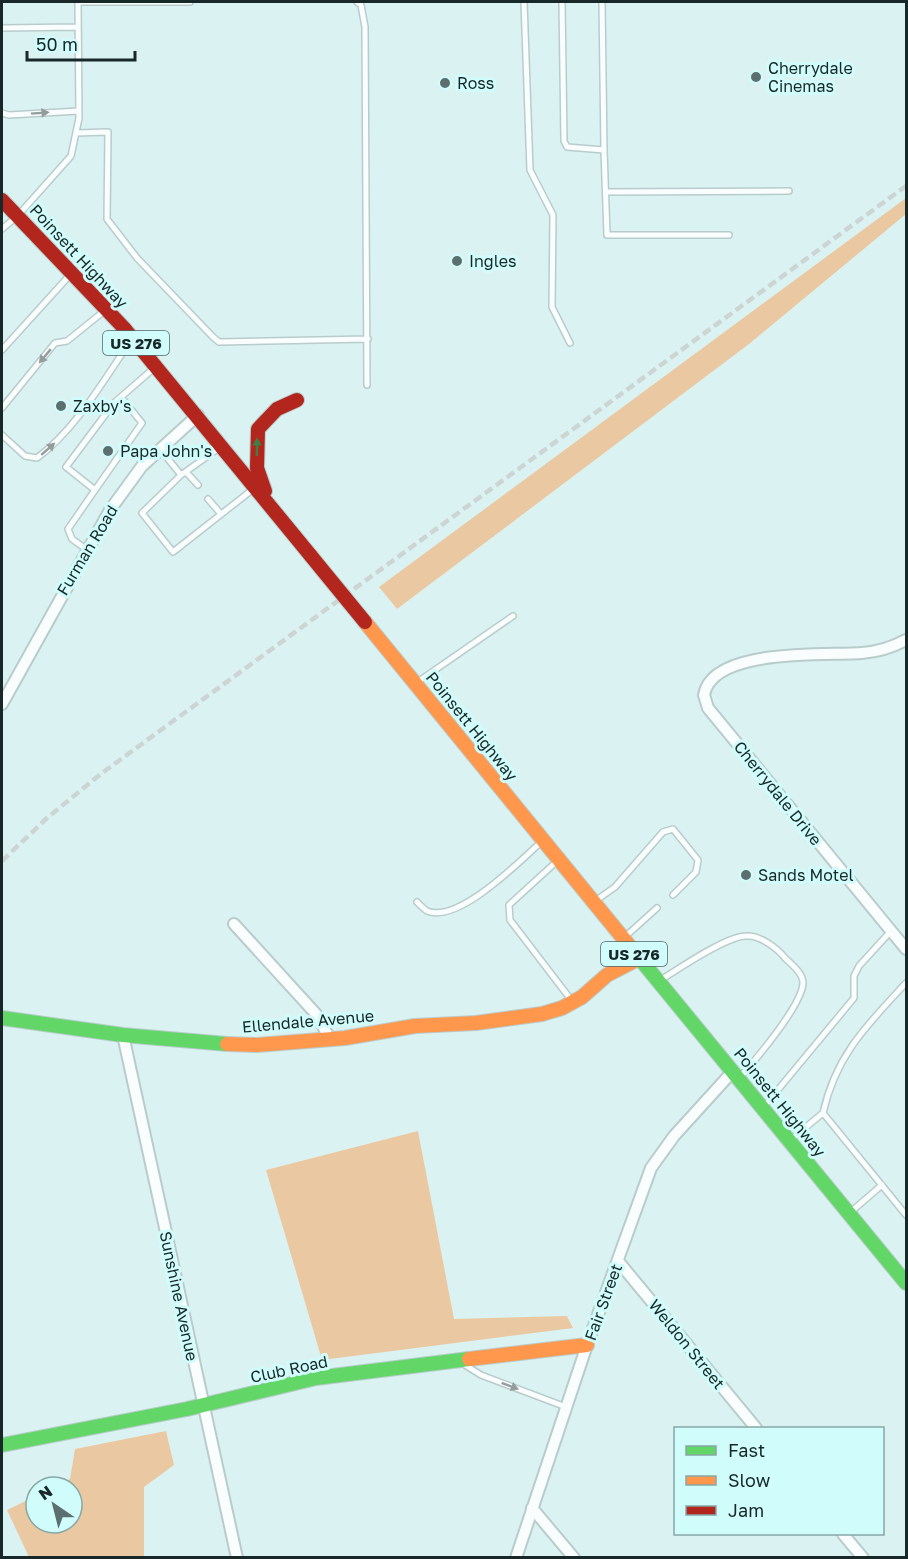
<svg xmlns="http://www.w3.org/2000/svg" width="908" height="1559" font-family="'Golos Text',sans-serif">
<rect width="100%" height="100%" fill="#dbf2f2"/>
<path fill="#eac9a2" d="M 906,198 L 906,214 L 749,344 L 397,609 L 379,587 Z
M 418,1131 L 454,1319 L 567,1316 L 573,1328 L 322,1360 L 266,1170 Z
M 166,1431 L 174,1465 L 144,1487 L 144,1557 L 29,1557 L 7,1510 L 36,1496 L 36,1523 L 72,1523 L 72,1487 L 53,1487 L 70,1479 L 75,1449 Z"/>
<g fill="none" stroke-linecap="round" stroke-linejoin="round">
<g stroke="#b9cccc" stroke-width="8">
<path id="lane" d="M 78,2 L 190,2
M 357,2 L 361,5 L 365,27 L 367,385
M 524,2 L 530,170 L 553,215 L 552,307 L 570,343
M 562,2 L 564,141 L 567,147 L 604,150 L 607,235 L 729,235
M 602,2 L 604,150
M 2,28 L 78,27
M 2,113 L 9,115 L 79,111
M 76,133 L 108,132 L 107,219 L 137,258 L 213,337 L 219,342 L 368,339
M 607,192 L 789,191
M 22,211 L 71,156 L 79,118 L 78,2
M 2,229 L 15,218
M 2,350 L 69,276
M 2,408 L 55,343 L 67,341 L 103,312
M 2,435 L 25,456 L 37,458 C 76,429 103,381 130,342
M 160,449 L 181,475 L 142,513 L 173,552 L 252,490
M 186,472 L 198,485
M 181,475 L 219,448
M 95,490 L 142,423 L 121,397
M 208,499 L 221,514
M 86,549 L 72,539 L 68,529 L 95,490 L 66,467 L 114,403 L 153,369
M 419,681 L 513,616
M 555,863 L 509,905 L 510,920 L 572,1001
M 598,899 L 615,887 L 663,832 L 673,829 L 698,860 L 696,872 L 673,895
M 417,902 C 420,905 424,909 427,911 C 458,924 519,862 540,843
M 627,935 L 657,908
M 664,978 C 681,967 727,936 746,936 C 760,935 777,948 785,958 C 792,965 803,973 803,983 C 802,1005 757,1058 742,1075
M 906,983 C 867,1025 836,1055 823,1113 L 906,1215
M 767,1103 L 854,998 L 854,976 L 859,966 L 891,931
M 794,1137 L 823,1113
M 853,1210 L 882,1185
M 465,1365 L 481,1375 L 566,1407"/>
</g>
<g stroke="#b9cccc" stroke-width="14">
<path id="street" d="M 906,640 C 893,647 877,652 862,653 C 826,656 712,647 704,695 L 708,708 L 906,949
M 2,704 L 110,510 L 142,466 L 198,415
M 234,924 L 316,1014 L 330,1039
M 123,1035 L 237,1558
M 618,1261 L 756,1428
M 532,1508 L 574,1558
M 843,1534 L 863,1558
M 516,1558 L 587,1345 L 651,1168 L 674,1136 L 733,1071"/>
</g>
<g stroke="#b9cccc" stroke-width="16">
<path id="fast" d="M 636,954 L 906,1283
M 2,1018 L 123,1035 L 227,1044
M 2,1445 L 187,1409 L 316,1378 L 469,1359"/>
</g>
<g stroke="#b9cccc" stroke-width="16">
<path id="slow" d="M 365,622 L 636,954
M 227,1044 L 257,1045 L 345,1038 L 415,1026 L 476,1023 L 542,1014 L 562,1008 L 582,997 L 607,975 L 638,959
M 469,1359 L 587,1345"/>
</g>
<g stroke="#b9cccc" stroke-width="16">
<path id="jam" d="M 2,200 L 124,328 L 311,556
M 265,491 L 257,468 L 258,429 L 277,409 L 297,400"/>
</g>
<use href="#lane" stroke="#fafdfd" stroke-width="5"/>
<use href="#street" stroke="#fafdfd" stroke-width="10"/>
<use href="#fast" stroke="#63d668" stroke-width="14"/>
<use href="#slow" stroke="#ff974d" stroke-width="14"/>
<use href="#jam" stroke="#b3261e" stroke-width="14"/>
<path stroke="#cdd4d4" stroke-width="4.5" stroke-dasharray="9 4.5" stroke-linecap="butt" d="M 2,861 L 47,818 L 102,773 L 906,186"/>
<g stroke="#b9cccc" stroke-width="16" stroke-linecap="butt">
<path id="jam-bridge" d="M 311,556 L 365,622"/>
</g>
<use href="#jam-bridge" stroke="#b3261e" stroke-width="14"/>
</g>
<defs><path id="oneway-solid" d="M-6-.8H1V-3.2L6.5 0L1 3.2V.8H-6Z" transform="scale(1.5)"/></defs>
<g fill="#949d9d">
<use href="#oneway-solid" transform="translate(40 113) rotate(-4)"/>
<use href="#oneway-solid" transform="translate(45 356) rotate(130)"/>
<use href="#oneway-solid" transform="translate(48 449) rotate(-41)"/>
<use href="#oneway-solid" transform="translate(510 1386) rotate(21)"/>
</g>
<use fill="#3e7f48" href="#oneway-solid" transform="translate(257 447) rotate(-89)"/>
<g fill="#5c6f6f" stroke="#d1fcfc" stroke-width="2">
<circle cx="756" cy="77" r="6"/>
<circle cx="445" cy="83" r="6"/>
<circle cx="457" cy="261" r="6"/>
<circle cx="61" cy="406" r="6"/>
<circle cx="108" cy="451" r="6"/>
<circle cx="746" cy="875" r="6"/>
</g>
<g text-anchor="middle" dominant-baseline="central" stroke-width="6" stroke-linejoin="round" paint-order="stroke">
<g fill="#d1fcfc" stroke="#506868" stroke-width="1.5">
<rect x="103" y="331" width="66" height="24" rx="4.5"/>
<rect x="601" y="942" width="66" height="24" rx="4.5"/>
</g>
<g font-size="15" font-weight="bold" fill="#182828">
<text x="136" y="343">US 276</text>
<text x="634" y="954">US 276</text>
</g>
<g font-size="16" fill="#182828" stroke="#d1fcfc" text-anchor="start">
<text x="768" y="68">Cherrydale<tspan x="768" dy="18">Cinemas</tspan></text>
<text x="457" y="83">Ross</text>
<text x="469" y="261">Ingles</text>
<text x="73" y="406">Zaxby's</text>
<text x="120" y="451">Papa John's</text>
<text x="758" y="875">Sands Motel</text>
</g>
<g font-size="16" fill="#182828" stroke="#d1fcfc">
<text transform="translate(79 256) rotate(47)">Poinsett Highway</text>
<text transform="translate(87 550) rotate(-59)">Furman Road</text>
<text transform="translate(472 726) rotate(51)">Poinsett Highway</text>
<text transform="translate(778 793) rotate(51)">Cherrydale Drive</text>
<text transform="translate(308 1021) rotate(-5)">Ellendale Avenue</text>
<text transform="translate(780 1102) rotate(51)">Poinsett Highway</text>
<text transform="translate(179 1296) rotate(78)">Sunshine Avenue</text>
<text transform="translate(603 1302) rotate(-70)">Fair Street</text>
<text transform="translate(687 1344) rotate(51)">Weldon Street</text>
<text transform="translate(289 1369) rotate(-12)">Club Road</text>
</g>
</g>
<rect width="908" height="1559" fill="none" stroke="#182828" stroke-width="6"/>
<rect x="674" y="1427" width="210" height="108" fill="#d1fcfc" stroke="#87a7a7" stroke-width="1.5"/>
<rect x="686" y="1446" width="30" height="9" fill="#63d668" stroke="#87a7a7" stroke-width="1.5"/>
<text x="728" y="1457" font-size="18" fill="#182828">Fast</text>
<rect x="686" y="1476" width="30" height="9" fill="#ff974d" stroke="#87a7a7" stroke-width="1.5"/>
<text x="728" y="1487" font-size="18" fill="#182828">Slow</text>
<rect x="686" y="1506" width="30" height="9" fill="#b3261e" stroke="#87a7a7" stroke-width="1.5"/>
<text x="728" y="1517" font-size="18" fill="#182828">Jam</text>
<g transform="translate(54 1505) rotate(325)"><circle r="28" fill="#d1fcfc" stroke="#87a7a7" stroke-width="1.5"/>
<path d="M0-4.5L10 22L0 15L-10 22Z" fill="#5c6f6f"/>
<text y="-9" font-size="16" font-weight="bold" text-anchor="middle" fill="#182828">N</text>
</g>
<path d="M27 51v9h108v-9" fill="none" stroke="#182828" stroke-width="3"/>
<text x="36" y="51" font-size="18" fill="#182828" stroke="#d1fcfc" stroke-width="4.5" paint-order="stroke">50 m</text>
</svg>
